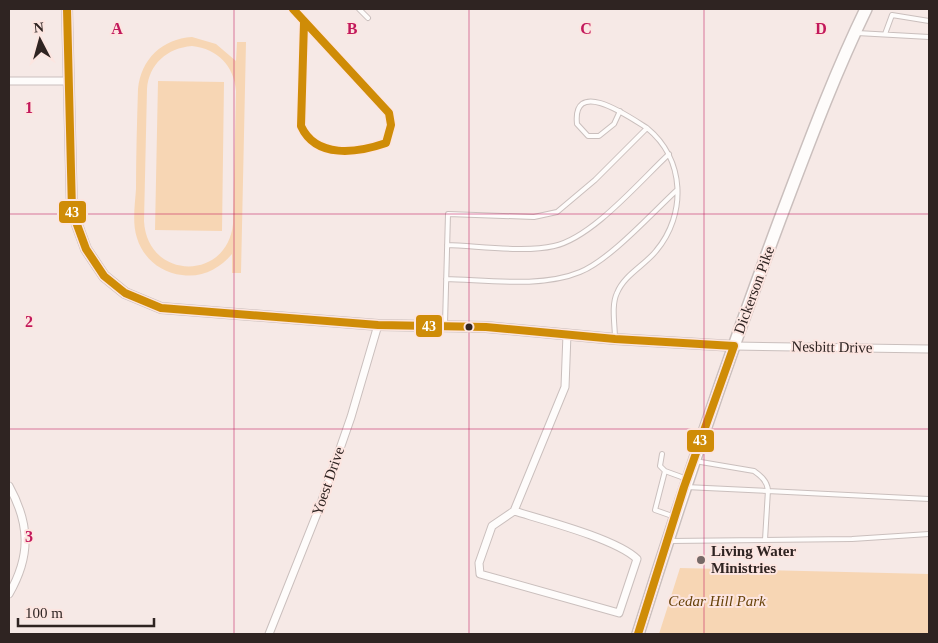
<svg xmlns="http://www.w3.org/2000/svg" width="938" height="643" font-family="'Times New Roman',serif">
<rect width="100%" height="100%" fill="#f6e9e6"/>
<path fill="#f7d6b4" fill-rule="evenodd" d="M 192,37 L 216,44 L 236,61 L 237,42 L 246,42 L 241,273 L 232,273 L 232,254 C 219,269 202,278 182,275 C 161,273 143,258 137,238 C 132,223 135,204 136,189 C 136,155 137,122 138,89 C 141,59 162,39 192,37 ZM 192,46 C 218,49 234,66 236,91 L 233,224 C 227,282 147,280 144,221 L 147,89 C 149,64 167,48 192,46 Z
M 158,81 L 224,82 L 222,231 L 155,230 Z
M 680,568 L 929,574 L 929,634 L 659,634 Z"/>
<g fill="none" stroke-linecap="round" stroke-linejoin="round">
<g stroke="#cabfbd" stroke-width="6">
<path id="lane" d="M 293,9 L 389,113 L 391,125 L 386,143 C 370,150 330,155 315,145 C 308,141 304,133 301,126 L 304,22
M 359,9 L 368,18
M 857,33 L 929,37
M 885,34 L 892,15 L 929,21
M 620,111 L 614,124 L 599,136 L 588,136 L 577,124 C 572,76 631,118 647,128
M 447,245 C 478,246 525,253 554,246 C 592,238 640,181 669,154
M 446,279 C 487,280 542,288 580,272 C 610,260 652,213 677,190
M 445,324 L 448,214 L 534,217 L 557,212 L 595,180 L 647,128 C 685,159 687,214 656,251 C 645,265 624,275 617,293 C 611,305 615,325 615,339
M 662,454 L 660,466 L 665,471 L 687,479
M 695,461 L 754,471 C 761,476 767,481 768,490 L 765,540
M 665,471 L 655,510 L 675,517
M 686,487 L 929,499
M 670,541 L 852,539 L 929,534"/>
</g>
<g stroke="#cabfbd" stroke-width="9">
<path id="street" d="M 9,81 L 68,81
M 734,346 L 929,349
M 9,486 C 30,524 31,556 9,594
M 514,511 C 543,520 617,539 637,559 L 619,613 L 480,574 L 479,563 L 492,526 L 514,511 L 565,387 L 567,334
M 269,634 L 320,506 L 351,417 L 378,325"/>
</g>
<g stroke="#cabfbd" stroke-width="12">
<path id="secondary" d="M 67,9 L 72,211 L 86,249 L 104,276 L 125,293 L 161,308 L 378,325 L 486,327 L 615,339 L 734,346"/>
</g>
<g stroke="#cabfbd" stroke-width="14">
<path id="primary" d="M 638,634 C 682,494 729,356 780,219 C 807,148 833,77 866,9"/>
</g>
<use href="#lane" stroke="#fefcfb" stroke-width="4"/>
<use href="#street" stroke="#fefcfb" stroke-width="7"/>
<use href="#secondary" stroke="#fefcfb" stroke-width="10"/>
<use href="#primary" stroke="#fefcfb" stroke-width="11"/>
<g stroke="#fce5e0" stroke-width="11">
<path id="bus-1" d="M 67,9 L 72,211 L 86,249 L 104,276 L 125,293 L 161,308 L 378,325 L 486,327 L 615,339 L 734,346 L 684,487 L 638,634
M 293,9 L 389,113 L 391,125 L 386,143 C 357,153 316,159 301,126 L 304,22"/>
</g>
<use href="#bus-1" stroke="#cf8c07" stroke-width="8"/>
</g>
<path fill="none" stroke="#c2185b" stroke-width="1" stroke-opacity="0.55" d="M 234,9 L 234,634M 469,9 L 469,634M 704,9 L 704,634M 9,214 L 929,214M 9,429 L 929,429"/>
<circle fill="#2f2422" stroke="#fce5e0" stroke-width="2" cx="469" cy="327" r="4.5"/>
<circle fill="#756967" stroke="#fce5e0" stroke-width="2" cx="701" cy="560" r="5"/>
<g text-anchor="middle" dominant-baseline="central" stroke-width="4" stroke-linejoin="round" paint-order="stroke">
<g font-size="15" fill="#2f2422" stroke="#fce5e0">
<text transform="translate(754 290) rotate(-70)">Dickerson Pike</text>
<text transform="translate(832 347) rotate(1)">Nesbitt Drive</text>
<text transform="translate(328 481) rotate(-71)">Yoest Drive</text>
</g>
<g font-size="15" font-weight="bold" fill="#2f2422" stroke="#fce5e0" text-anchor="start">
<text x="711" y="551">Living Water<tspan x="711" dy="17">Ministries</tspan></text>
</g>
<g font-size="15" font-style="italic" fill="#674209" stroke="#fce5e0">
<text x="717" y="601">Cedar Hill Park</text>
</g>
</g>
<g font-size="16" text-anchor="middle" font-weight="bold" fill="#c2185b" stroke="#fce5e0" stroke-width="4" stroke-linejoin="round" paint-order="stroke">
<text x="117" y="34">A</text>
<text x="352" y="34">B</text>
<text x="586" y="34">C</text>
<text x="821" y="34">D</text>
<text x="29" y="113">1</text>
<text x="29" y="327">2</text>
<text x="29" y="542">3</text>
</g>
<g stroke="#fce5e0" stroke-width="2">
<rect x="58" y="200" width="29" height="24" rx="5" fill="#cf8c07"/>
<rect x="415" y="314" width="28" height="24" rx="5" fill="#cf8c07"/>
<rect x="686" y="429" width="29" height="24" rx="5" fill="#cf8c07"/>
</g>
<g font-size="14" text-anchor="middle" font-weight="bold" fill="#fff">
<text x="72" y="217">43</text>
<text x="429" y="331">43</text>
<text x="700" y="445">43</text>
</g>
<rect width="938" height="643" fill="none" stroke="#2f2422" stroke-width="20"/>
<g transform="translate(40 40) rotate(354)" stroke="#fce5e0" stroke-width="4" paint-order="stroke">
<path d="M0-4L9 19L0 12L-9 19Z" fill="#2f2422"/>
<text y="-8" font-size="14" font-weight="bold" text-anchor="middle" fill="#2f2422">N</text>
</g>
<path d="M18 618v8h136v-8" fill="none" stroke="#2f2422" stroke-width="2.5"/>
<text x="25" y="618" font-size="15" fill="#2f2422" stroke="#fce5e0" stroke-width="4" paint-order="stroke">100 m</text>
</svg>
